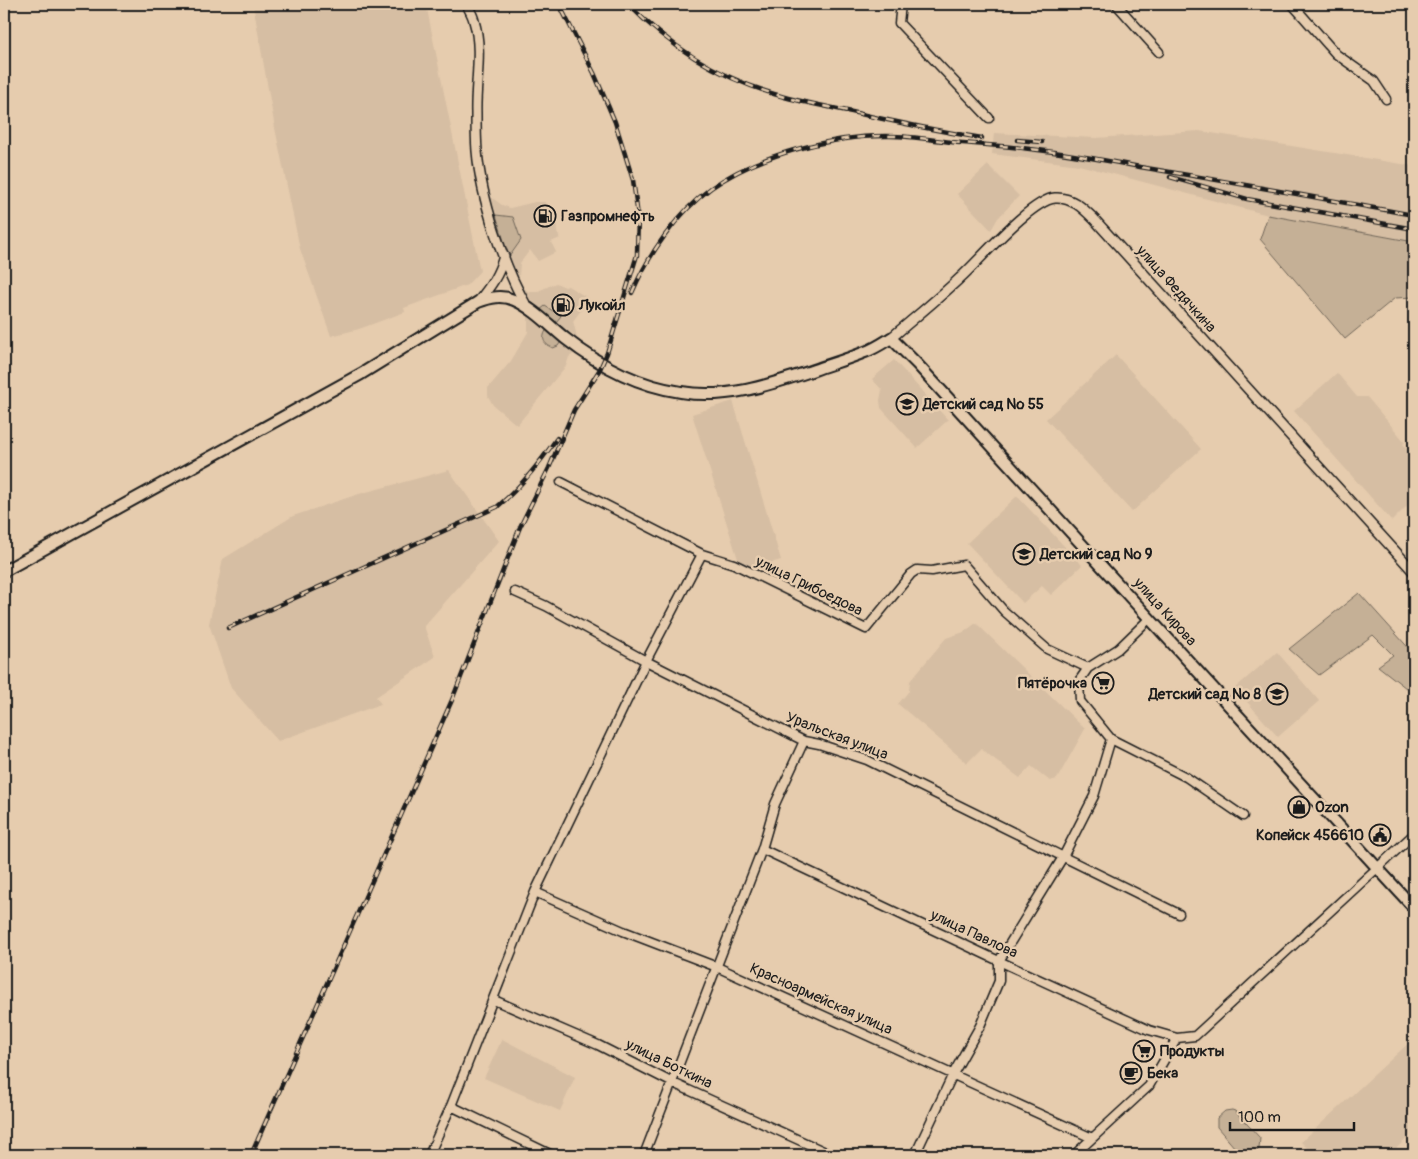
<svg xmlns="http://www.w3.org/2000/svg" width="1418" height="1159" font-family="Pangolin,sans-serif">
<rect width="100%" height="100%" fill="#e6ccae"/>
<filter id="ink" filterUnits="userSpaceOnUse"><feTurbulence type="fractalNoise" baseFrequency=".02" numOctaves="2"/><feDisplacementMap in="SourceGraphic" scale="10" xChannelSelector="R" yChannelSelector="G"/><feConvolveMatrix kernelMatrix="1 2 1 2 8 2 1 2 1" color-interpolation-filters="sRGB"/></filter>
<g filter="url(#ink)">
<path fill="#d6bea3" d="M 253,4 L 426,4 L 480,271 L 467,285 L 404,308 L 405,312 L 359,329 L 331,336 L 300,249 L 275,128 Z
M 1199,131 L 1414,166 L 1414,242 L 1268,215 L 1079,165 L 992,154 L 994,133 L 1096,138 Z
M 988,165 L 1019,196 L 998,218 L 991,230 L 957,194 Z
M 491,197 L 502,205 L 510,208 L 535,202 L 544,202 L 549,205 L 556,215 L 557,232 L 560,238 L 551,242 L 556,252 L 538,261 L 530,250 L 520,263 L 519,277 L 509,257 Z
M 556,283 L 565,287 L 568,286 L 586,297 L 582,301 L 585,305 L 573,321 L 577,337 L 540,310 L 525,293 L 521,286 L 529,292 L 536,292 Z
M 528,315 L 578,351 L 569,357 L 566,366 L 517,425 L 493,405 L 488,396 L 488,388 L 511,361 L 528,332 Z
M 1116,355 L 1201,449 L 1132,512 L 1046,419 Z
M 894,360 L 948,420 L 917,448 L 881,408 L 880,400 L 882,390 L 872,379 Z
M 1337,373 L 1357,397 L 1367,397 L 1405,442 L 1403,444 L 1414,458 L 1414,499 L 1392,521 L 1294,411 Z
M 733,401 L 781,560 L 750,569 L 738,559 L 692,414 Z
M 449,470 L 499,541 L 424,626 L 435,657 L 376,697 L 381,704 L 278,741 L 231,688 L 209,624 L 223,559 L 293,516 L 359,494 Z
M 1017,496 L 1082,565 L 1051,595 L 1042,586 L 1023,603 L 967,543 Z
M 976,623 L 1085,729 L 1057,779 L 1050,781 L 1031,766 L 1020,778 L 981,749 L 967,763 L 898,704 L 909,691 L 910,681 L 946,638 L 964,632 Z
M 1277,652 L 1319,701 L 1278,737 L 1235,688 Z
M 502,1039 L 575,1077 L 560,1111 L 484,1078 Z
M 1412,1040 L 1414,1043 L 1414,1132 L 1389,1155 L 1314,1155 L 1301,1142 Z"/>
<path fill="#c5b096" stroke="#706659" d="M 496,215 L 513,217 L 521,240 L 509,257 Z
M 1268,215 L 1414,242 L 1414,297 L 1395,298 L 1345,339 L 1260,239 Z
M 545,306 L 561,316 L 556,322 L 540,310 Z
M 547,329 L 562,340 L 558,346 L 553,348 C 543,344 541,338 547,329 Z
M 1359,593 L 1414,654 L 1414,682 L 1406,688 L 1378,666 L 1393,655 L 1373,635 L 1319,675 L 1289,649 Z
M 1232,1110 L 1235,1111 L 1260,1138 L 1259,1149 L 1252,1155 L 1241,1155 L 1217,1127 L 1217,1118 L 1225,1111 Z"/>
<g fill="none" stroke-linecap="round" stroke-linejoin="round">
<g stroke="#1c1c1c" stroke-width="11">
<path id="minor" d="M 901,4 L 899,23 L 989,118
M 1116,4 L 1159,52
M 1292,4 L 1336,54 L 1374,81 L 1386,99
M 561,482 L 702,554 L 734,564 L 866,629 L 911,574 L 917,570 L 932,571 L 964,565 L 1004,611 L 1047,649 L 1088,668
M 515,592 L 546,606 L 646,661 L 804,741 L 819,744 L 867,760 L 1179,914
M 1111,739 L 1186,777 L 1243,816
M 762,849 L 999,961 L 1149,1030 L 1177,1038
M 535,892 L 623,931 L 717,967 L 1092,1138
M 494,1000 L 598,1045 L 673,1083 L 832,1155
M 451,1106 L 552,1155
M 429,1155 L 451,1106 L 535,892 L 646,661 L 702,554
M 644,1155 L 762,849 L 775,804 L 804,741
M 915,1155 L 953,1074 L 980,1026 L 999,981 L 999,961 L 1063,857 L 1094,796 L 1111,739 L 1080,701 L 1079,681 L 1088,668 L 1118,649 L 1150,618
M 1074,1155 L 1149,1086 L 1177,1038 L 1195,1036 L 1414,834"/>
</g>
<g stroke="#1c1c1c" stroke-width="12">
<path id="tertiary" d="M 467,4 C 469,10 473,15 474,21 C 483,50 475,83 476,113 C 476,125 476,138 477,151 C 481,198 503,266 527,307
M 478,302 C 490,287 499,275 504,256
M 891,338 C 914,318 938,299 960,278 C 980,260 1031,200 1055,198 C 1072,197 1083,208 1094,219 L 1414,572"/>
</g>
<g stroke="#1c1c1c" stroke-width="14">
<path id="secondary" d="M 4,571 L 361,374 L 478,302 C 491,297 502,295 514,300 C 533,308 550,326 566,339 C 599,365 639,386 681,392 C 727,400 772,384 814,370 C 831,364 848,359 865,352 C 874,349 883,343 891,338 L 917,364 L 1414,908"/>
</g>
<use href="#minor" stroke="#e6ccae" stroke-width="8"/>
<use href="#tertiary" stroke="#e6ccae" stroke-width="9"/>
<use href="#secondary" stroke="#e6ccae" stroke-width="10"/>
<g stroke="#1c1c1c" stroke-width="4.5">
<path id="rail" d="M 628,4 C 669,46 719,77 774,94 C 799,102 826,106 852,112 C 895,122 938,131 982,138
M 1017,140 L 1042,142
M 1170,177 L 1247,199 L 1414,229
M 632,293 C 648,255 677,213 711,188 C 757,155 834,135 890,136 C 914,136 938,141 962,143 C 985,145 1008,146 1030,149 C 1067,153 1104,160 1140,167 C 1232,182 1323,199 1414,215
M 228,628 L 497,507 C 521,487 539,464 557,438
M 251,1155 L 452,700 L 520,527 L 549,468 L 574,410 L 600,369 L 607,353 L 637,255 L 638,216 L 633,180 L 615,122 L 594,73 L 559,4"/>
</g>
<use href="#rail" stroke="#e6ccae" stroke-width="2.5" stroke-dasharray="8" stroke-linecap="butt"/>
</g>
</g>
<defs>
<g id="fuel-ring" transform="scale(1.125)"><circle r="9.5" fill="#e6ccae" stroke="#1c1c1c" stroke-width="1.5"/><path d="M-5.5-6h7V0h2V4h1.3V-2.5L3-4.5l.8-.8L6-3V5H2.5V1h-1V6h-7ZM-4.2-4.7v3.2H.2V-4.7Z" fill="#1c1c1c"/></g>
<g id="school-ring" transform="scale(1.125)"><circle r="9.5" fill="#e6ccae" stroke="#1c1c1c" stroke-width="1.5"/><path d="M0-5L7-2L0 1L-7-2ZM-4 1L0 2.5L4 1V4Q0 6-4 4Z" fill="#1c1c1c"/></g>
<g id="supermarket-ring" transform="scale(1.125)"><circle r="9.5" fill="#e6ccae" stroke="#1c1c1c" stroke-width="1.5"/><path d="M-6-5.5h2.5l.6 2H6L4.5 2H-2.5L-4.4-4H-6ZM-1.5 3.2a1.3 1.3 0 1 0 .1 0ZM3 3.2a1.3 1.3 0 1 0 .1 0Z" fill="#1c1c1c"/></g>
<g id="shop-ring" transform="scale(1.125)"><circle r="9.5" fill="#e6ccae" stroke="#1c1c1c" stroke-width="1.5"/><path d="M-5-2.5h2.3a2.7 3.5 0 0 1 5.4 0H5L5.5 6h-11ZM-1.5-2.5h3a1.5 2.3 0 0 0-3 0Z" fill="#1c1c1c"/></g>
<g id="civic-ring" transform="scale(1.125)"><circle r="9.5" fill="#e6ccae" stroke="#1c1c1c" stroke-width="1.5"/><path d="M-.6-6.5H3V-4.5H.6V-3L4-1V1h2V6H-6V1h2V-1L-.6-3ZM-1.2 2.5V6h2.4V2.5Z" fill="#1c1c1c"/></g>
<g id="cafe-ring" transform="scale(1.125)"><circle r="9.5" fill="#e6ccae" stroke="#1c1c1c" stroke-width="1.5"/><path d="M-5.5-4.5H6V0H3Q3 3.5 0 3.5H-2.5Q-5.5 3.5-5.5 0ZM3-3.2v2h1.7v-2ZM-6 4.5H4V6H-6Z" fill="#1c1c1c"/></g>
</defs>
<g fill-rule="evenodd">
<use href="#fuel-ring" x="545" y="216"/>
<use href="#fuel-ring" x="563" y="305"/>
<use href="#school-ring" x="907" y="404"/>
<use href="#school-ring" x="1024" y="554"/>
<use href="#supermarket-ring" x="1103" y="683"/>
<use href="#school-ring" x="1277" y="694"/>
<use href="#shop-ring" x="1299" y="807"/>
<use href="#civic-ring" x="1380" y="835"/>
<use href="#supermarket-ring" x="1144" y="1051"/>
<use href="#cafe-ring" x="1131" y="1073"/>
</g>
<g text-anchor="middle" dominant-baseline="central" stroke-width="5" stroke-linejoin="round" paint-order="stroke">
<g font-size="15" font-weight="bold" fill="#1c1c1c" stroke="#e6ccae" text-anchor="start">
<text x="561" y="216">Газпромнефть</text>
<text x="579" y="305">Лукойл</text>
<text x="923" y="404">Детский сад № 55</text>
<text x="1040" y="554">Детский сад № 9</text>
<text x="1087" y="683" text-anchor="end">Пятёрочка</text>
<text x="1261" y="694" text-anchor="end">Детский сад № 8</text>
<text x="1315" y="807">Ozon</text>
<text x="1364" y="835" text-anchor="end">Копейск 456610</text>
<text x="1160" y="1051">Продукты</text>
<text x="1147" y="1073">Бека</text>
</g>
<g font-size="15" fill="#1c1c1c" stroke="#e6ccae">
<text transform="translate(1176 289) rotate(48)">улица Федячкина</text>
<text transform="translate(809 586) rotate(26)">улица Грибоедова</text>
<text transform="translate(1165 612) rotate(48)">улица Кирова</text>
<text transform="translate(837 736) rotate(21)">Уральская улица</text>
<text transform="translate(974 934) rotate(25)">улица Павлова</text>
<text transform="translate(821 999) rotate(24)">Красноармейская улица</text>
<text transform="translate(669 1064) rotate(26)">улица Боткина</text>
</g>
</g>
<rect width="1418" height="1159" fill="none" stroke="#e6ccae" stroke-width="20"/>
<rect x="10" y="10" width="1398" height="1139" fill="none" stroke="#1c1c1c" stroke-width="2" filter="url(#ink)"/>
<path d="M1230 1122v8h124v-8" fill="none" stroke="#1c1c1c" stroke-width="2.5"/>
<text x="1238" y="1122" font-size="15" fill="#1c1c1c" stroke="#e6ccae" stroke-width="4" paint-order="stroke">100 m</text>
</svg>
